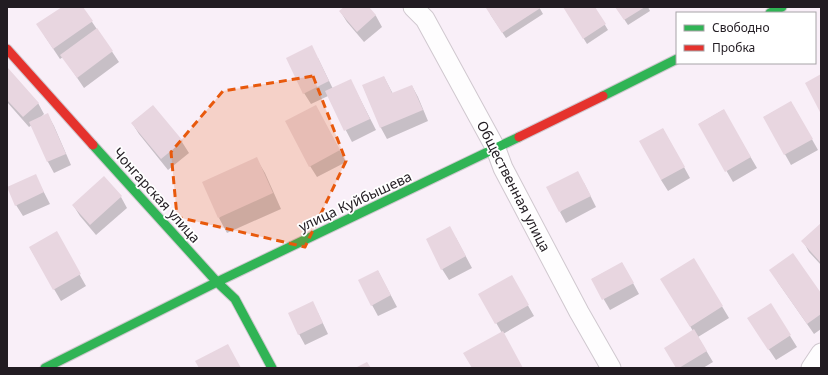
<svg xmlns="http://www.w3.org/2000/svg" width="828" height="375" font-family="'Noto Sans',sans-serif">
<rect width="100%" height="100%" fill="#f9eff8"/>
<path fill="#0003" d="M 63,7 L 82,7 L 119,62 L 84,88 L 63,57 L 60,59 L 44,35 Z
M 345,7 L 368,7 L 376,16 L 382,27 L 364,42 L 347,22 L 340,11 Z
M 490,7 L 539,7 L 543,14 L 506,38 L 490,14 Z
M 564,7 L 594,7 L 608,30 L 587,44 Z
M 616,7 L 648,7 L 650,11 L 628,25 Z
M 318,58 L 333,89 L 356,91 L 376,130 L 352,142 L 328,96 L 311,104 L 304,93 Z
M 8,70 L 38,103 L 44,114 L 41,117 L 48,115 L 54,126 L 71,165 L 54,173 L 48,162 L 32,125 L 29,127 L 7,102 Z
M 384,77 L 393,94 L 412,86 L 418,97 L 428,121 L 387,139 L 381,128 L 363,86 Z
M 791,102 L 818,150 L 791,165 L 764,117 Z
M 153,106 L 182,142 L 189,153 L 168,170 L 139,134 L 132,123 Z
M 723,110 L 757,168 L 733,182 L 699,124 Z
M 322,118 L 346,162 L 317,177 L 310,166 Z
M 663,129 L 690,178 L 668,191 L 661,180 Z
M 256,158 L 265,173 L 281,209 L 227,233 L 219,218 Z
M 35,175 L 50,204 L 23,216 L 16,205 Z
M 584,183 L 596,207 L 566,223 L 560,212 Z
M 121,197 L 127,208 L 96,235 L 80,216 L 73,205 Z
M 821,226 L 821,265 L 809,252 L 803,241 Z
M 56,233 L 86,286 L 61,301 L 30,248 Z
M 456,238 L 472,268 L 449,280 L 442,269 Z
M 694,260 L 729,318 L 698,337 L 713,362 L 703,368 L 677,368 L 693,331 L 668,290 Z
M 622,263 L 639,294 L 610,310 L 592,279 Z
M 378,271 L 397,307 L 378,316 L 372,305 Z
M 511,276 L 534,316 L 503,334 L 522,368 L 473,368 L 502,333 L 480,295 Z
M 777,281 L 821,295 L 821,329 L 814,334 Z
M 770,304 L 797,347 L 776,360 L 755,329 Z
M 318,313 L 328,334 L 305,345 L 299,334 Z"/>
<path fill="#e8d6e0" d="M 62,7 L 83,7 L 93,21 L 53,49 L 36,24 Z
M 344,7 L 369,7 L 376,15 L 357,32 L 339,11 Z
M 488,7 L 542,7 L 502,33 L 486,8 Z
M 563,7 L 595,7 L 606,24 L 583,39 Z
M 615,7 L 645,7 L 624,20 Z
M 97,28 L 113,51 L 77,78 L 60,55 Z
M 312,45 L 329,81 L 303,94 L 286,58 Z
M 8,68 L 39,103 L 23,117 L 7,100 Z
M 821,74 L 821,114 L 805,83 Z
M 384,76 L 392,93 L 412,85 L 423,110 L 380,128 L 362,85 Z
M 351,79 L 370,119 L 344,131 L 325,91 Z
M 791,101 L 813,139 L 784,155 L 763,117 Z
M 153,105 L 183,141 L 161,159 L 131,123 Z
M 316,105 L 340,150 L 309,167 L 285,121 Z
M 724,109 L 751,157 L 725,172 L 698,124 Z
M 48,113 L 66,154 L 47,162 L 29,122 Z
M 663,128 L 685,167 L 661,180 L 639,141 Z
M 257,157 L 273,193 L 218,218 L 202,182 Z
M 578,171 L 591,196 L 559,212 L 546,187 Z
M 36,174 L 44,192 L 15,206 L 7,187 Z
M 104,176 L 122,196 L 90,225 L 72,205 Z
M 821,223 L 821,263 L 801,241 Z
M 450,226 L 466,256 L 441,270 L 426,239 Z
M 57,231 L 81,274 L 53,290 L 29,247 Z
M 793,253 L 821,293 L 821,314 L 807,324 L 769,270 Z
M 694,258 L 723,306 L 690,327 L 660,279 Z
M 622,262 L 634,283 L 602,300 L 591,279 Z
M 378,270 L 391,295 L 371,306 L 358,280 Z
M 512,275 L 529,305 L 495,324 L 478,294 Z
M 313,301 L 323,323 L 298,335 L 288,313 Z
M 771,303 L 791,335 L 768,350 L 747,318 Z
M 694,329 L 707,351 L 679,368 L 676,368 L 664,348 Z
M 503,331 L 523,368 L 472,368 L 463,353 Z
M 228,344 L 241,368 L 199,368 L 195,361 Z
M 367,362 L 371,368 L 355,368 Z"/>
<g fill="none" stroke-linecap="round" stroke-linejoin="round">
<g stroke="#d0c8cf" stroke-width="21">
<path id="street" d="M 413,7 L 425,19 L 496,149 L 503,168 L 579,312 L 611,368
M 811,368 L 821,353"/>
</g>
<g stroke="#d0c8cf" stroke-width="11">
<path id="fast" d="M 770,13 L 782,7
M 603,96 L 677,59
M 93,145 L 217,282 L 235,299 L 272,368
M 45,368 L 217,282 L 519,137"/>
</g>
<g stroke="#d0c8cf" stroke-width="11">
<path id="jam" d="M 7,49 L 93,145
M 519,137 L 603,96"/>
</g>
<use href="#street" stroke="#fefdfe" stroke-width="19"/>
<use href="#fast" stroke="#30b455" stroke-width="9"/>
<use href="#jam" stroke="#e5322d" stroke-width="9"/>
</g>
<path fill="#e8590c" fill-opacity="0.2" stroke="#e8590c" stroke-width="3" stroke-dasharray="8 5" stroke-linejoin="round" d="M 313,76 L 346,161 L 305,247 L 177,217 L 171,152 L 223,91 Z"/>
<g text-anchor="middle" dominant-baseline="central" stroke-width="3.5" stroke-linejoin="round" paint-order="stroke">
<g font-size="14" fill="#221c22" stroke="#fff">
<text transform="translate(514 186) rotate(63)">Общественная улица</text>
<text transform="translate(157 195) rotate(48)">Чонгарская улица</text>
<text transform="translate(355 201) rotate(-25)">улица Куйбышева</text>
</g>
</g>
<rect width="828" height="375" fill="none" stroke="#221c22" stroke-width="16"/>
<rect x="676" y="12" width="140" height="52" fill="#ffffff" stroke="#a7a4a7"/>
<rect x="684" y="25" width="20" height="6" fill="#30b455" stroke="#a7a4a7"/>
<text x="712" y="32" font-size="12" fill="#221c22">Свободно</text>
<rect x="684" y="45" width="20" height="6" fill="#e5322d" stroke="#a7a4a7"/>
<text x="712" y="52" font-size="12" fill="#221c22">Пробка</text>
</svg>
